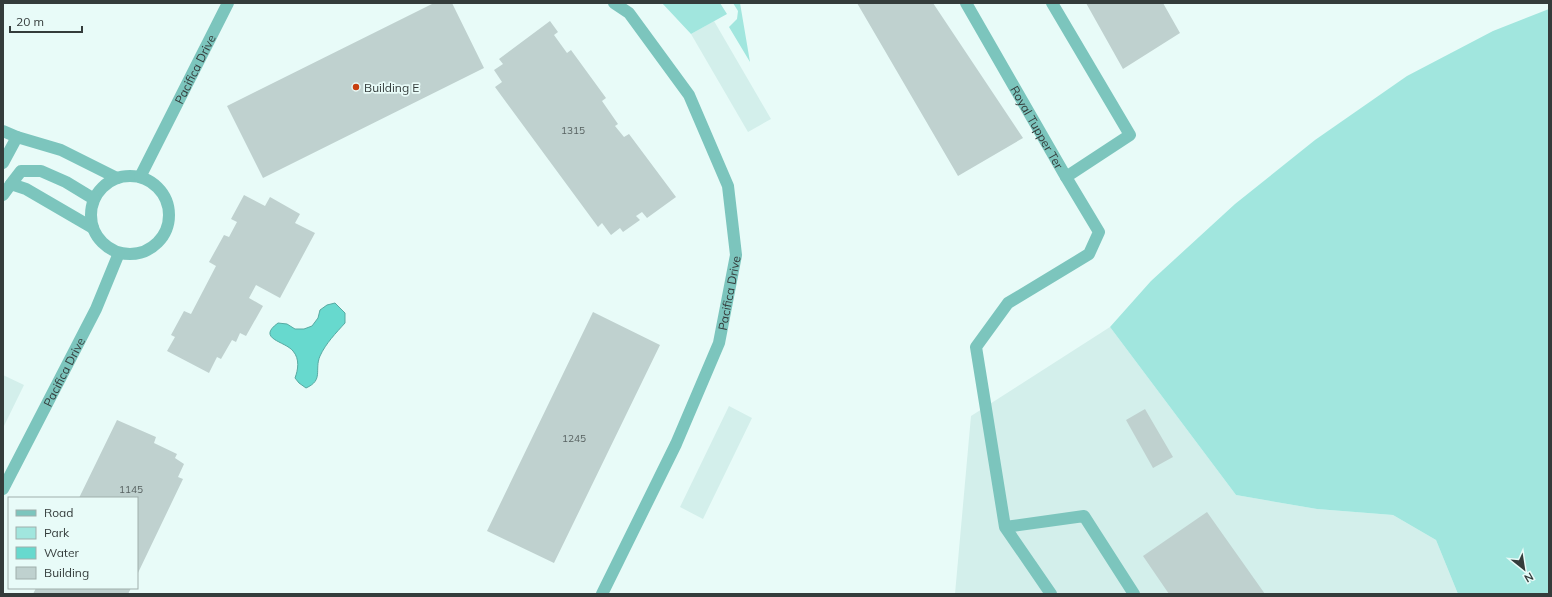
<svg xmlns="http://www.w3.org/2000/svg" width="1552" height="597" font-family="Mulish,sans-serif">
<rect width="100%" height="100%" fill="#e8fbf8"/>
<path fill="#d3efeb" d="M 714,21 L 771,119 L 748,132 L 691,34 Z
M 1110,327 L 1236,495 L 1317,509 L 1393,515 L 1436,540 L 1458,594 L 955,594 L 971,416 Z
M 3,375 L 24,385 L 3,428 Z
M 729,406 L 752,418 L 703,519 L 680,507 Z"/>
<path fill="#a1e6de" d="M 662,3 L 720,3 L 727,14 L 691,34 Z
M 733,3 L 740,3 L 750,62 L 729,27 L 737,19 L 738,11 Z
M 1549,9 L 1549,594 L 1458,594 L 1436,540 L 1393,515 L 1317,509 L 1236,495 L 1110,327 L 1151,281 L 1235,204 L 1315,140 L 1407,76 L 1493,31 Z"/>
<path fill="#67d9ce" stroke="#58aaa2" d="M 335,303 L 345,313 L 345,323 C 336,333 326,343 320,356 C 314,370 324,380 306,388 L 299,383 L 295,378 C 298,370 300,359 293,351 C 285,341 256,339 278,323 L 287,324 L 295,329 L 304,329 L 312,326 L 318,318 L 320,310 L 327,305 Z"/>
<path fill="#bfd1cf" d="M 434,3 L 452,3 L 484,68 L 263,178 L 227,106 Z
M 857,3 L 933,3 L 1023,138 L 958,176 Z
M 1086,3 L 1163,3 L 1180,33 L 1123,69 Z
M 550,21 L 558,32 L 554,35 L 567,53 L 571,50 L 606,98 L 602,101 L 618,124 L 615,126 L 624,137 L 629,134 L 676,197 L 647,218 L 642,212 L 636,216 L 640,220 L 623,232 L 620,228 L 611,235 L 602,223 L 598,227 L 495,87 L 502,82 L 494,70 L 503,64 L 499,59 Z
M 244,195 L 265,206 L 270,197 L 300,214 L 295,223 L 315,233 L 280,298 L 256,285 L 249,298 L 263,306 L 246,336 L 240,333 L 236,342 L 232,340 L 221,359 L 217,357 L 209,373 L 167,351 L 175,337 L 171,335 L 184,311 L 191,314 L 216,266 L 209,262 L 224,235 L 229,237 L 237,222 L 231,219 Z
M 593,312 L 660,345 L 554,563 L 487,531 Z
M 1145,409 L 1173,457 L 1153,468 L 1126,420 Z
M 117,420 L 156,437 L 154,443 L 177,454 L 175,458 L 184,464 L 178,477 L 183,479 L 137,575 L 137,498 L 79,498 Z
M 1207,512 L 1265,594 L 1169,594 L 1143,556 Z
M 36,588 L 131,588 L 128,594 L 33,594 Z"/>
<g fill="none" stroke-linecap="round" stroke-linejoin="round">
<path stroke="#7cc5bd" stroke-width="12" d="M 1005,527 L 1084,516 L 1134,594
M 1051,594 L 1005,527 L 976,347 L 1008,303 L 1089,254 L 1099,232 L 1066,177"/>
<g stroke="#7cc5bd" stroke-width="12">
<path id="s1" d="M 966,3 L 1066,177 L 1130,135 L 1052,3"/>
<path d="M 3,131 L 17,137 L 61,150 L 117,178"/>
<path d="M 3,163 L 17,137"/>
<circle cx="130" cy="215" r="39"/>
<path id="s2" d="M 140,177 L 228,3"/>
<path d="M 11,184 L 21,171 L 41,171 L 66,182 L 94,199"/>
<path d="M 3,195 L 11,184 L 26,189 L 93,228"/>
<path id="s3" d="M 3,489 L 96,309 L 119,253"/>
<path id="s4" d="M 602,594 L 676,444 L 719,343 L 736,255 L 728,186 L 689,95 L 629,13 L 614,3"/>
</g>
</g>
<circle fill="#c73f0f" stroke="#e8fbf8" stroke-width="1.5" cx="356" cy="87" r="4"/>
<g text-anchor="middle" dominant-baseline="central" stroke-width="3.5" stroke-linejoin="round" paint-order="stroke">
<g font-size="10" fill="#576160">
<text x="573" y="130">1315</text>
<text x="574" y="438">1245</text>
<text x="131" y="489">1145</text>
</g>
<g font-size="12" fill="#343c3b" stroke="#e8fbf8">
<text stroke="none"><textPath href="#s2" startOffset="121">Pacifica Drive</textPath></text>
<text stroke="none"><textPath href="#s1" startOffset="143">Royal Tupper Ter</textPath></text>
<text stroke="none"><textPath href="#s4" startOffset="328">Pacifica Drive</textPath></text>
<text stroke="none"><textPath href="#s3" startOffset="132">Pacifica Drive</textPath></text>
</g>
<g font-size="12" fill="#343c3b" stroke="#e8fbf8" text-anchor="start">
<text x="364" y="87">Building E</text>
</g>
</g>
<rect width="1552" height="597" fill="none" stroke="#343c3b" stroke-width="8"/>
<rect x="8" y="497" width="130" height="92" fill="#e8fbf8" stroke="#a0afac"/>
<rect x="16" y="510" width="20" height="6" fill="#7cc5bd" stroke="#a0afac"/>
<text x="44" y="517" font-size="12" fill="#343c3b">Road</text>
<rect x="16" y="527" width="20" height="12" fill="#a1e6de" stroke="#a0afac"/>
<text x="44" y="537" font-size="12" fill="#343c3b">Park</text>
<rect x="16" y="547" width="20" height="12" fill="#67d9ce" stroke="#a0afac"/>
<text x="44" y="557" font-size="12" fill="#343c3b">Water</text>
<rect x="16" y="567" width="20" height="12" fill="#bfd1cf" stroke="#a0afac"/>
<text x="44" y="577" font-size="12" fill="#343c3b">Building</text>
<g transform="translate(1524 569) rotate(150)" stroke="#e8fbf8" stroke-width="3" paint-order="stroke">
<path d="M0-3L7 15L0 10L-7 15Z" fill="#343c3b"/>
<text y="-6" font-size="11" font-weight="bold" text-anchor="middle" fill="#343c3b">N</text>
</g>
<path d="M10 26v6h72v-6" fill="none" stroke="#343c3b" stroke-width="2"/>
<text x="16" y="26" font-size="12" fill="#343c3b" stroke="#e8fbf8" stroke-width="3" paint-order="stroke">20 m</text>
</svg>
